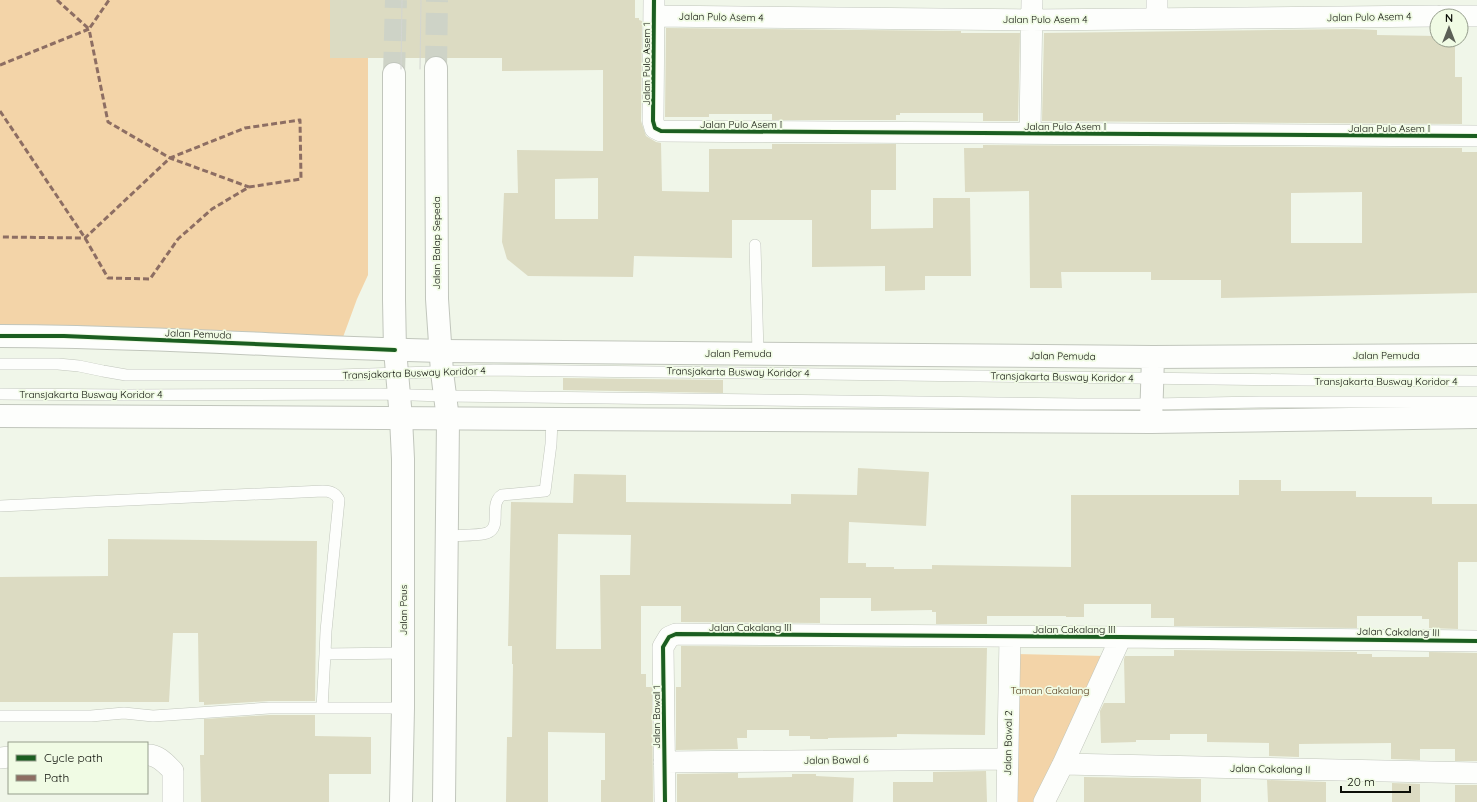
<svg xmlns="http://www.w3.org/2000/svg" width="1477" height="802" font-family="Quicksand,sans-serif">
<rect width="100%" height="100%" fill="#f0f6e9"/>
<path fill="#f3d4a8" d="M 0,0 L 368,0 L 368,275 L 357,299 L 339,348 L 0,336 Z
M 1013,654 L 1104,656 L 1038,802 L 1016,802 Z"/>
<path fill="#dcdbc2" fill-rule="evenodd" d="M 330,0 L 635,0 L 635,18 L 639,18 L 639,20 L 642,21 L 641,121 L 646,136 L 656,142 L 661,143 L 662,191 L 709,192 L 709,149 L 772,149 L 772,144 L 896,144 L 896,190 L 871,190 L 871,229 L 933,228 L 933,198 L 970,198 L 971,276 L 925,276 L 925,290 L 885,291 L 885,266 L 812,267 L 812,220 L 732,220 L 732,258 L 634,256 L 633,277 L 528,276 L 507,259 L 502,242 L 504,193 L 518,193 L 517,150 L 603,151 L 603,70 L 502,71 L 502,58 L 444,58 L 436,56 L 428,58 L 330,58 ZM 598,178 L 598,219 L 555,219 L 555,179 Z
M 666,28 L 961,31 L 961,33 L 1020,33 L 1018,121 L 983,121 L 983,113 L 900,113 L 900,115 L 896,115 L 896,120 L 772,120 L 772,114 L 709,114 L 709,117 L 665,117 Z
M 1354,29 L 1377,30 L 1377,35 L 1437,36 L 1437,40 L 1455,40 L 1455,77 L 1462,77 L 1462,124 L 1042,121 L 1044,33 Z
M 983,145 L 1462,148 L 1462,152 L 1477,152 L 1477,293 L 1221,298 L 1221,280 L 1151,280 L 1151,272 L 1061,272 L 1062,288 L 1030,288 L 1029,191 L 965,192 L 964,148 L 983,148 ZM 1362,192 L 1362,243 L 1291,243 L 1291,193 Z
M 563,378 L 723,380 L 723,393 L 563,390 Z
M 858,468 L 929,472 L 926,526 L 849,522 L 848,563 L 866,563 L 866,567 L 894,567 L 894,569 L 932,569 L 932,565 L 1071,567 L 1071,495 L 1239,495 L 1239,480 L 1281,480 L 1281,491 L 1356,491 L 1356,497 L 1432,497 L 1432,504 L 1477,504 L 1477,562 L 1458,562 L 1458,629 L 1429,628 L 1429,619 L 1422,619 L 1422,616 L 1357,616 L 1357,628 L 1174,626 L 1174,618 L 1151,618 L 1151,604 L 1084,604 L 1084,617 L 1066,617 L 1066,616 L 987,616 L 987,624 L 936,624 L 936,612 L 932,612 L 932,610 L 871,611 L 871,598 L 820,598 L 820,623 L 681,622 L 681,606 L 641,606 L 641,674 L 646,674 L 646,687 L 652,687 L 653,802 L 601,802 L 601,780 L 605,780 L 605,733 L 548,732 L 548,802 L 506,802 L 507,737 L 512,737 L 513,664 L 512,664 L 512,646 L 508,646 L 511,502 L 573,503 L 574,474 L 626,475 L 626,502 L 791,504 L 791,494 L 857,495 ZM 558,534 L 631,535 L 630,575 L 600,575 L 601,649 L 556,649 Z
M 108,539 L 317,541 L 315,701 L 269,701 L 204,705 L 204,702 L 199,702 L 198,633 L 173,633 L 169,702 L 0,702 L 0,577 L 108,576 Z
M 681,646 L 987,648 L 985,735 L 897,734 L 897,737 L 828,738 L 828,739 L 810,739 L 810,736 L 789,736 L 789,730 L 747,730 L 747,738 L 737,738 L 738,749 L 676,750 L 676,687 L 681,687 Z
M 1174,650 L 1357,652 L 1357,654 L 1372,654 L 1372,657 L 1429,657 L 1429,652 L 1477,653 L 1477,761 L 1455,761 L 1455,749 L 1420,749 L 1420,760 L 1391,759 L 1391,743 L 1299,744 L 1299,757 L 1269,756 L 1269,743 L 1207,742 L 1207,734 L 1170,734 L 1170,740 L 1136,740 L 1136,742 L 1101,743 L 1100,711 L 1104,703 L 1125,703 L 1124,659 L 1125,656 L 1174,656 Z
M 269,715 L 315,715 L 315,736 L 371,737 L 371,774 L 329,774 L 329,802 L 201,802 L 200,755 L 204,755 L 204,719 Z
M 986,771 L 987,802 L 893,802 L 893,782 L 933,782 L 933,772 Z
M 738,773 L 738,778 L 792,777 L 792,774 L 816,774 L 816,776 L 854,778 L 853,802 L 677,802 L 677,774 Z
M 1084,777 L 1201,779 L 1201,802 L 1084,802 Z
M 1267,780 L 1326,782 L 1326,802 L 1268,802 Z
M 1392,783 L 1420,784 L 1420,802 L 1392,802 Z
M 1455,785 L 1477,785 L 1477,802 L 1455,802 Z"/>
<g fill="none" stroke-linecap="round" stroke-linejoin="round">
<path stroke="#ced3c7" stroke-width="22" stroke-dasharray="22 11" stroke-linecap="butt" d="M 436,68 L 437,0
M 394,74 L 396,0"/>
<g stroke="#c1c6bc" stroke-width="12">
<path id="service" d="M 755,245 L 758,353
M 0,364 L 58,364 L 79,366 L 103,371 L 126,375 L 338,375 L 494,370 L 1302,380 L 1477,381
M 0,394 L 126,395 L 380,394 L 444,396 L 1079,404 L 1152,404 L 1260,402 L 1477,402
M 0,506 L 323,491 C 330,491 336,493 339,500 L 326,631 L 325,654 L 403,653
M 447,536 C 457,535 478,536 487,533 C 503,527 488,504 502,495 L 545,491 L 551,444 L 552,419
M 322,708 L 403,708
M 0,716 L 91,716 L 124,713 L 153,716 L 269,708 L 322,708 L 325,654"/>
</g>
<g stroke="#c1c6bc" stroke-width="22">
<path id="minor" d="M 654,0 L 653,121 L 655,128 L 661,131 L 1477,136
M 1157,0 L 1157,19
M 654,16 L 1031,20 L 1437,16
M 1441,16 L 1477,16
M 1030,133 L 1032,0
M 147,755 C 158,754 166,764 173,771 L 173,802
M 0,758 L 9,757
M 664,762 L 1007,759
M 1063,764 L 1477,773
M 665,802 L 663,647 L 669,637 L 676,634 L 1121,637 L 1477,641
M 1007,802 L 1010,637
M 1044,802 L 1063,764 L 1121,637"/>
</g>
<g stroke="#c1c6bc" stroke-width="24">
<path id="secondary" d="M 436,68 L 437,299 L 442,372 L 448,419 L 444,802
M 394,74 L 394,300 L 395,350 L 401,418 L 403,459 L 403,708 L 401,802"/>
</g>
<g stroke="#c1c6bc" stroke-width="24">
<path id="primary" d="M 0,336 C 147,336 293,347 440,351 L 1153,357 L 1477,355
M 0,416 L 1151,422 L 1477,417
M 1151,422 L 1153,357"/>
</g>
<use href="#service" stroke="#fdfefc" stroke-width="11"/>
<use href="#minor" stroke="#fdfefc" stroke-width="21"/>
<use href="#secondary" stroke="#fdfefc" stroke-width="22"/>
<use href="#primary" stroke="#fdfefc" stroke-width="22"/>
<path stroke="#d3d5d1" stroke-width="1" d="M 401,69 L 402,0
M 420,69 L 421,0"/>
<path stroke="#8d6e63" stroke-width="3" stroke-dasharray="6 3" stroke-linecap="butt" d="M 57,0 L 89,29 L 109,0
M 0,65 L 89,29 L 108,122 L 170,158 L 249,187
M 0,111 L 85,238 L 108,278 L 150,279 L 178,239 L 212,209 L 249,187 L 301,179 L 300,120 L 245,128 L 170,158 L 85,238 L 0,237"/>
<g stroke="#f0fbe4" stroke-width="6">
<path id="cycleway" d="M 654,0 L 653,121 L 655,128 L 661,131 L 1477,136
M 0,336 L 64,336 L 395,350
M 665,802 L 663,647 L 669,637 L 676,634 L 1121,637 L 1477,641"/>
</g>
<use href="#cycleway" stroke="#1b5e20" stroke-width="4"/>
</g>
<g text-anchor="middle" dominant-baseline="central" stroke-width="3.5" stroke-linejoin="round" paint-order="stroke">
<g font-size="10" fill="#0c0f08" stroke="#f0fbe4">
<text transform="translate(721 17) rotate(1)">Jalan Pulo Asem 4</text>
<text transform="translate(1369 17) rotate(-1)">Jalan Pulo Asem 4</text>
<text x="1045" y="19">Jalan Pulo Asem 4</text>
<text transform="translate(646 64) rotate(-90)">Jalan Pulo Asem 1</text>
<text x="741" y="124">Jalan Pulo Asem I</text>
<text x="1065" y="126">Jalan Pulo Asem I</text>
<text x="1389" y="128">Jalan Pulo Asem I</text>
<text transform="translate(436 243) rotate(-90)">Jalan Balap Sepeda</text>
<text transform="translate(198 334) rotate(2)">Jalan Pemuda</text>
<text x="738" y="353">Jalan Pemuda</text>
<text x="1386" y="355">Jalan Pemuda</text>
<text transform="translate(1062 356) rotate(1)">Jalan Pemuda</text>
<text transform="translate(738 372) rotate(1)">Transjakarta Busway Koridor 4</text>
<text transform="translate(414 373) rotate(-2)">Transjakarta Busway Koridor 4</text>
<text transform="translate(1062 377) rotate(1)">Transjakarta Busway Koridor 4</text>
<text x="1386" y="381">Transjakarta Busway Koridor 4</text>
<text x="91" y="394">Transjakarta Busway Koridor 4</text>
<text transform="translate(403 610) rotate(-90)">Jalan Paus</text>
<text x="750" y="627">Jalan Cakalang III</text>
<text x="1074" y="629">Jalan Cakalang III</text>
<text transform="translate(1398 632) rotate(1)">Jalan Cakalang III</text>
<text transform="translate(656 717) rotate(-90)">Jalan Bawal 1</text>
<text transform="translate(1008 743) rotate(-89)">Jalan Bawal 2</text>
<text transform="translate(836 760) rotate(-1)">Jalan Bawal 6</text>
<text transform="translate(1270 769) rotate(1)">Jalan Cakalang II</text>
</g>
<g font-size="10" fill="#563b1c" stroke="#f0fbe4">
<text x="1050" y="690">Taman Cakalang</text>
</g>
</g>
<rect x="8" y="742" width="140" height="52" fill="#f0fbe4" stroke="#959d8c"/>
<rect x="16" y="755" width="20" height="6" fill="#1b5e20" stroke="#959d8c"/>
<text x="44" y="762" font-size="12" fill="#0c0f08">Cycle path</text>
<rect x="16" y="775" width="20" height="6" fill="#8d6e63" stroke="#959d8c"/>
<text x="44" y="782" font-size="12" fill="#0c0f08">Path</text>
<g transform="translate(1449 28)"><circle r="19" fill="#f0fbe4" stroke="#959d8c"/>
<path d="M0-3L7 15L0 10L-7 15Z" fill="#5c6057"/>
<text y="-6" font-size="11" font-weight="bold" text-anchor="middle" fill="#0c0f08">N</text>
</g>
<path d="M1341 786v6h69v-6" fill="none" stroke="#0c0f08" stroke-width="2"/>
<text x="1347" y="786" font-size="12" fill="#0c0f08" stroke="#f0fbe4" stroke-width="3" paint-order="stroke">20 m</text>
</svg>
